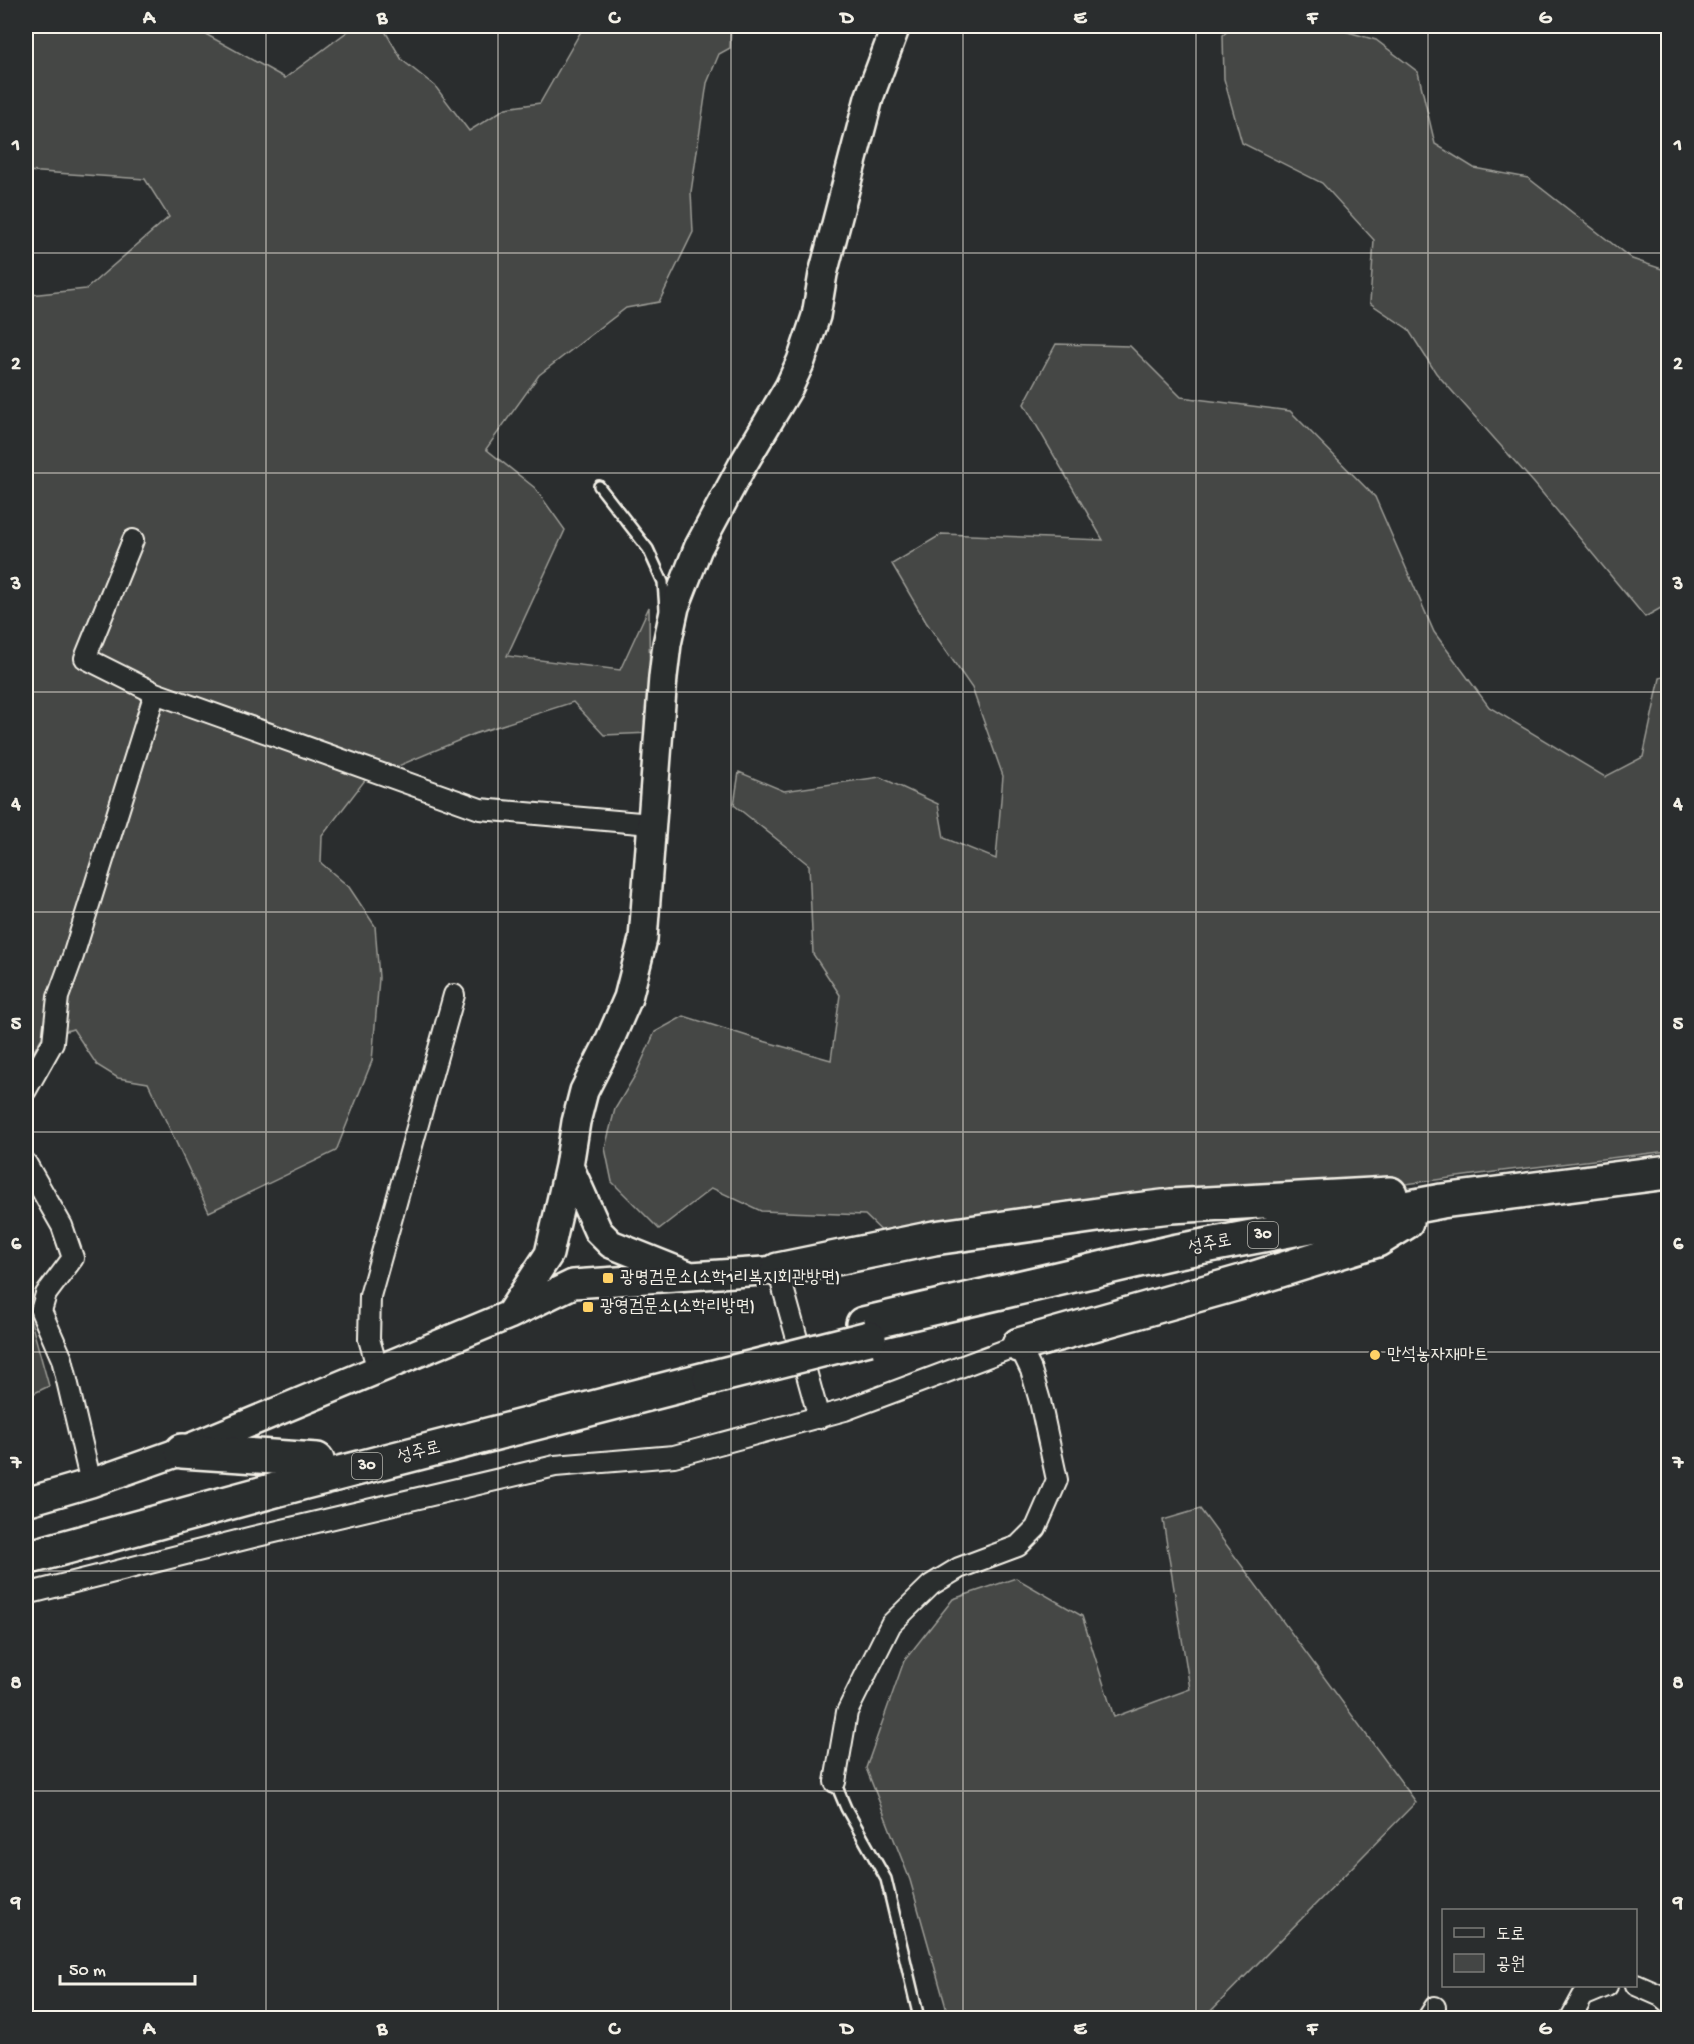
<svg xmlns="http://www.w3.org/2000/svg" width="1694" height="2044" font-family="'Gochi Hand','Poor Story',sans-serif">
<rect width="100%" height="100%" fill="#2a2d2e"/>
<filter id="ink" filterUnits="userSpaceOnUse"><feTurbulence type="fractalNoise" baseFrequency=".0167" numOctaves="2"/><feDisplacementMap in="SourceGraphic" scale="12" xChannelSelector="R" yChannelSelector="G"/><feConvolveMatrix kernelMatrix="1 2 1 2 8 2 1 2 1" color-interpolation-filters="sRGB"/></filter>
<g filter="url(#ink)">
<path fill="#444645" stroke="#9c9c96" stroke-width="1.5" d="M 191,26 L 285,78 L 355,26 L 382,26 L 402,60 L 435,86 L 469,131 L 506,108 L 540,103 L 584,26 L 731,26 L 730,48 L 719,54 L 707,83 L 691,192 L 693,232 L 659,302 L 626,308 L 539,375 L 486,449 L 535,488 L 565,530 L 507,656 L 620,670 L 649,607 L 650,733 L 604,735 L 573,702 L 474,734 L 365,780 L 322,836 L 321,863 L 349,887 L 375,926 L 379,978 L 372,1061 L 336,1151 L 209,1212 L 148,1083 L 118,1078 L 97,1065 L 73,1029 L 41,1039 L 26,1064 L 26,303 L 30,295 L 86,289 L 169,217 L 145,179 L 26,171 L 26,27 Z
M 1234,26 L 1327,26 L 1376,40 L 1418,72 L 1435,144 L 1474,168 L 1528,178 L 1632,259 L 1668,271 L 1668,604 L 1645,617 L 1534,483 L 1436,373 L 1408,329 L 1370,303 L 1374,240 L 1322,183 L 1242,143 L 1224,79 L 1223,35 Z
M 1056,344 L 1130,346 L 1181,397 L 1290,411 L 1375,497 L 1434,632 L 1489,707 L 1605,777 L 1643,757 L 1660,678 L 1668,675 L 1668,1151 L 1502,1171 L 1258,1204 L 1115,1219 L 949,1253 L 892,1241 L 865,1215 L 761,1211 L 712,1188 L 659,1229 L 612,1182 L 605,1148 L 615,1109 L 636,1074 L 655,1032 L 684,1016 L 763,1041 L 831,1060 L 840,995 L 813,954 L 809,865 L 734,805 L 739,772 L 784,791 L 880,777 L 938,804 L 944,838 L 996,859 L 1003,776 L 972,688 L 926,622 L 892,564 L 942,534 L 1103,540 L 1024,404 Z
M 26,1304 L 49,1386 L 26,1397 Z
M 1200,1509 L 1416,1802 L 1204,2018 L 949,2018 L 910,1880 L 866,1768 L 904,1661 L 953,1599 L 1016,1578 L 1082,1616 L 1114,1717 L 1190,1689 L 1163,1520 Z"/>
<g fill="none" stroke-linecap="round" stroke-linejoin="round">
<g stroke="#f4f1e8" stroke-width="14">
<path id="lane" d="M 599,486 L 648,549 L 663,582 L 665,609
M 835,1782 L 846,1808 L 886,1879 L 919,2018"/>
</g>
<g stroke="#f4f1e8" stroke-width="24">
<path id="street" d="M 133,540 L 85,658 L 155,693 L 480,809 L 651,824
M 26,1090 L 53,1042 L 58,997 L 73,956 L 155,693
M 26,1163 L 62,1226 L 73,1258 L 46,1294 L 41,1311 L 62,1359 L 91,1483
M 778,1270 L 819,1418
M 378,1370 L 369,1339 L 370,1296 L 454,995
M 26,1594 L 253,1537 L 555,1466 L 674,1456 L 845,1410 L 1019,1345 L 1031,1370 L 1040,1401 L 1057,1480 L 1036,1528 L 1018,1546 L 959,1568 L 931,1585 L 891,1624 L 847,1712 L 835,1782
M 1636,1985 L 1661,1996 L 1668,2002
M 1428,2018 L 1435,2007
M 1571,2018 L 1583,1996 L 1607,1986"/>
</g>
<g stroke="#f4f1e8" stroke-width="32">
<path id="secondary" d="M 569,1166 L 598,1231 L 611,1244 L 686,1274
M 509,1315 L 549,1254 L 569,1166 L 576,1122 L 584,1091 L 608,1044 L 628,998 L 643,939 L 663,677 L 667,644 L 675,607 L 698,548 L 742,466 L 789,387 L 801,361 L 816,316 L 823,274 L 869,98 L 896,26
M 26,1502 L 91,1483 L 182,1451 L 509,1315 L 573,1284 L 778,1270"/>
</g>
<g stroke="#f4f1e8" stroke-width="38">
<path id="highway" d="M 778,1270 L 934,1238 L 1119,1212 L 1171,1206 L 1390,1194
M 863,1324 L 1173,1252 L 1442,1201 L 1668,1172
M 1019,1345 L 1242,1282 L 1377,1240 L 1406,1222
M 182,1451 L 317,1460
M 26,1558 L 301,1483 L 710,1378"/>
</g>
<use href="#lane" stroke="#2a2d2e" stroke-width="9"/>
<use href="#street" stroke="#2a2d2e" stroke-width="20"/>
<use href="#secondary" stroke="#2a2d2e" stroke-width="27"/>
<use href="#highway" stroke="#2a2d2e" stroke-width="33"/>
<g stroke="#f4f1e8" stroke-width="38" stroke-linecap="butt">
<path id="highway-bridge" d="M 710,1378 L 869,1338"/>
</g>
<use href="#highway-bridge" stroke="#2a2d2e" stroke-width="33"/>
</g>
</g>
<path fill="none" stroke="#f4f1e8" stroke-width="1.5" stroke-opacity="0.55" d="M 266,26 L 266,2018M 498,26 L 498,2018M 731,26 L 731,2018M 963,26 L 963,2018M 1196,26 L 1196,2018M 1428,26 L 1428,2018M 26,253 L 1668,253M 26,473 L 1668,473M 26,692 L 1668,692M 26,912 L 1668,912M 26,1132 L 1668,1132M 26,1352 L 1668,1352M 26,1571 L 1668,1571M 26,1791 L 1668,1791"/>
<g fill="#ffd166" stroke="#2a2d2e" stroke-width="2">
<rect x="602" y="1272" width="12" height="12" rx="3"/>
<rect x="582" y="1301" width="12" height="12" rx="3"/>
<circle cx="1375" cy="1355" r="6"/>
</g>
<g text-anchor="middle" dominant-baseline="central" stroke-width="5" stroke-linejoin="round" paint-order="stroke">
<g fill="#2a2d2e" stroke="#b7b6b0" stroke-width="1.5">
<rect x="1248" y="1222" width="30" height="26" rx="4.5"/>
<rect x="352" y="1453" width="30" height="26" rx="4.5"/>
</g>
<g font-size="16" font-weight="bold" fill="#f4f1e8">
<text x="1263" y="1235">30</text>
<text x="367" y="1466">30</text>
</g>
<g font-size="18" fill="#f4f1e8" stroke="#2a2d2e">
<text transform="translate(1210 1245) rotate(-11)">성주로</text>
<text transform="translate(419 1453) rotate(-14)">성주로</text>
</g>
<g font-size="18" fill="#f4f1e8" stroke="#2a2d2e" text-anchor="start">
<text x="620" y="1278">광명검문소(소학1리복지회관방면)</text>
<text x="600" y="1307">광영검문소(소학리방면)</text>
<text x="1387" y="1355">만석농자재마트</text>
</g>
</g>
<rect width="1694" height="2044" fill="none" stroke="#2a2d2e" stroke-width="66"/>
<rect x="1442" y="1909" width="195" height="78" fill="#2a2d2e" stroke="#7b7b78" stroke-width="1.5"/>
<rect x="1454" y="1928" width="30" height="9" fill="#2a2d2e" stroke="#7b7b78" stroke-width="1.5"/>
<text x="1496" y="1939" font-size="18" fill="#f4f1e8">도로</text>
<rect x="1454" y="1954" width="30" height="18" fill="#444645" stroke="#7b7b78" stroke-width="1.5"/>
<text x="1496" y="1969" font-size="18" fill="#f4f1e8">공원</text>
<path d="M60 1975v9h135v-9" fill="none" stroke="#f4f1e8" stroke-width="3"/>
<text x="69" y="1975" font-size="18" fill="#f4f1e8" stroke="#2a2d2e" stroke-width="4.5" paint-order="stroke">50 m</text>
<rect x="33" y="33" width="1628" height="1978" fill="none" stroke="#f4f1e8" stroke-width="2"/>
<g font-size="20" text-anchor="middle" font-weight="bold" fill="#f4f1e8">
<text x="149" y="23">A</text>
<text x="382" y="23">B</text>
<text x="614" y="23">C</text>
<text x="847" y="23">D</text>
<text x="1080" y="23">E</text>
<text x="1312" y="23">F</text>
<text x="1545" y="23">G</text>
<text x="16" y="150">1</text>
<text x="1678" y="150">1</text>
<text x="16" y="369">2</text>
<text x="1678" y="369">2</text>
<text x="16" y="589">3</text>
<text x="1678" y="589">3</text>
<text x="16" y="809">4</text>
<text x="1678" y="809">4</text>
<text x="16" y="1029">5</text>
<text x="1678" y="1029">5</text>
<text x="16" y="1249">6</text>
<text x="1678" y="1249">6</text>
<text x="16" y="1468">7</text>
<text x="1678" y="1468">7</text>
<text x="16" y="1688">8</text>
<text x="1678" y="1688">8</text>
<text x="16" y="1908">9</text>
<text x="1678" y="1908">9</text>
<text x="149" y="2034">A</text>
<text x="382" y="2034">B</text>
<text x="614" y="2034">C</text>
<text x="847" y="2034">D</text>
<text x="1080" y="2034">E</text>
<text x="1312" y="2034">F</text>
<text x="1545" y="2034">G</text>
</g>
</svg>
